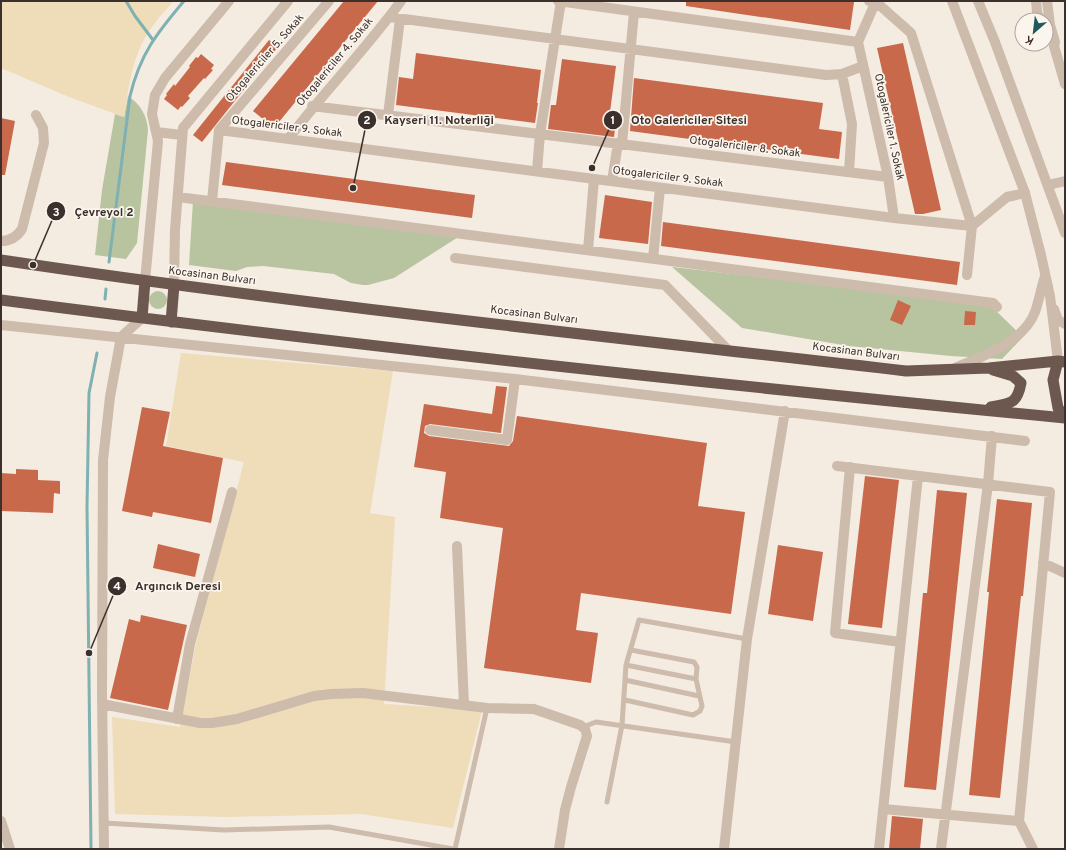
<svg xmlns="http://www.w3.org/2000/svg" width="1066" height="850" font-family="Overpass,sans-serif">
<rect width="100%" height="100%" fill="#f4ebe1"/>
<path fill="#b8c4a0" d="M 128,96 C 140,104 147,115 148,130 L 137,243 L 126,259 L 95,255 L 102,190 L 115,114 L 124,117 Z
M 193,201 L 463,234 L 394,278 L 368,285 L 363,285 L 351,283 L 334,274 L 263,266 L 247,267 L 236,271 L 189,265 Z
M 672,267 L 988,303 L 1023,337 L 1002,359 L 951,356 L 849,346 L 742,328 Z
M149 300a9 9 0 1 1 18 0a9 9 0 1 1-18 0Z"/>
<path fill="#efdcb8" d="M 1,1 L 173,1 L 173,2 C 167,9 160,15 155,23 C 133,50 129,84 124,117 L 69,97 L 1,68 Z
M 181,353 L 393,371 L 370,513 L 395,517 L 384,704 L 482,710 L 453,828 L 361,814 L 227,817 L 115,814 L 112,717 L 180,727 L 196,643 L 244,462 L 166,446 Z"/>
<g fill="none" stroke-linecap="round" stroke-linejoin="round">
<path stroke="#7fb0b2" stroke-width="3" d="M 126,1 L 135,16 L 153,40
M 109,262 L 130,96 C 140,54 157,33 184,1
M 105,299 L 106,289
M 91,849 L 87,507 L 89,393 L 97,353"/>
</g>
<path fill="#c8694b" d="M 344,1 L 378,1 L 274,128 L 253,111 Z
M 686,1 L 845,1 L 854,2 L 850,30 L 686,6 Z
M 269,40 L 278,47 L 202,142 L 193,135 Z
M 903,43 L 941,210 L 923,214 L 915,214 L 877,48 Z
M 416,53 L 541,70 L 537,103 L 538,103 L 535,123 L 396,105 L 399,77 L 413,79 Z
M 201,54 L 214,65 L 211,69 L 213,70 L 205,79 L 204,78 L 188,96 L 190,98 L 182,107 L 181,106 L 178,110 L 164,99 L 167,95 L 166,94 L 174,84 L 175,86 L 190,67 L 189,66 L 196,57 L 198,58 Z
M 562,59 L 616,66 L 610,112 L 618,113 L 617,129 L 615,129 L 614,137 L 548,129 L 551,105 L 556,105 Z
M 634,78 L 823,103 L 819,129 L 842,132 L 839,159 L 630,131 Z
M 1,118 L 15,121 L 5,175 L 1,175 Z
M 226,162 L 475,195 L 472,218 L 222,185 Z
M 605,195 L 652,202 L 648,244 L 599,238 Z
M 663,222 L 960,262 L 957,285 L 661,246 Z
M 898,300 L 911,306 L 902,325 L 890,320 Z
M 965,311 L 976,312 L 975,325 L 964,325 Z
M 496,386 L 507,387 L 501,433 L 430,424 L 425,426 L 424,433 L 429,436 L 509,446 L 513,441 L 517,416 L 707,443 L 698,506 L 745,512 L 731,614 L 581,593 L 576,630 L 598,633 L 591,683 L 484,668 L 503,528 L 440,518 L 446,472 L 414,467 L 424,404 L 492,414 Z
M 142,407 L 170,412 L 163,446 L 223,458 L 211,523 L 153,512 L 152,517 L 122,511 Z
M 16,469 L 38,470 L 38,480 L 60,481 L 60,494 L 54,493 L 53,513 L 1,511 L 1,473 L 16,474 Z
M 865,476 L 899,480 L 882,628 L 848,624 Z
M 937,490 L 967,493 L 936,790 L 904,787 L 923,593 L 927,593 Z
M 997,499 L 1032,503 L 1023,596 L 1021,596 L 1000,798 L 969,795 L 989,592 L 987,592 Z
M 158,544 L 200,554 L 195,577 L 153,568 Z
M 778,545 L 823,552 L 813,621 L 768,614 Z
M 141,615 L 187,625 L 168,710 L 110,698 L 129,619 L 140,622 Z
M 892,816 L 923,819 L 920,849 L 889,849 Z"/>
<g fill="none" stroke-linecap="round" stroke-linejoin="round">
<path stroke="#cdbbac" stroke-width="5" d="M 626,665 L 696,679
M 625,680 L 699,696
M 625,700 L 693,715 L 700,711 L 702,706 L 696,679 L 697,667 L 694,662 L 631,650
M 583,727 L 596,722 L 736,742
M 607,802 L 622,725 L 626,665 L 639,620 L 747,639
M 104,823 L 224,830 L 329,827 L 453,849
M 455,849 L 487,708"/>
<path stroke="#cdbbac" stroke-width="10" d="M 558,1 L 858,42
M 869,1 L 876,2 L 911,33 L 972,226 L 967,275
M 1036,1 L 1037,12 L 1040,20
M 1047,1 L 1050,25 L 1055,42 L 1054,46 L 1065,84
M 389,17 L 826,75 L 842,74 L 863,66
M 858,42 L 888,177 L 894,218
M 858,42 L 876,1
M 842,74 L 852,124 L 849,172
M 312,106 L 888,177
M 388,115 L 400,19
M 219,130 L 894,218 L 972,226 L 1007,197 L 1025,193
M 219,130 L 329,1
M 156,132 L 182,135
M 288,139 C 324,92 366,49 401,1
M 622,144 L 634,12
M 537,171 L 540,134 L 561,1
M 612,181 L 618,143
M 1048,185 L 1065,181
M 178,197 L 993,303 L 997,307
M 212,201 L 219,130
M 1,241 C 11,241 17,237 22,229 L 44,143 L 43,128 L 36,115
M 588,250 L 594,179
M 455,258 L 665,285 L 728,350
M 653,259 L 660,188
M 145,281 L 158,141 L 152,114 L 155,95 L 165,78 L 229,1
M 174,285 L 175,230 L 183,128 L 288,1
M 1,325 L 515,379 L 1025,441
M 430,430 L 507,440 L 515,379
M 837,466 L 1050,492 L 1019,821 L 1033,849
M 850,467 L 835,633 L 900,642
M 457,546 L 464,705
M 1043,563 L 1065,573
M 102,704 L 200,723 L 212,723 L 237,719 L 314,696 L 331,694 L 363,693 L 487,708 L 534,709 L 580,725 L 585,729 L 587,736 L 571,787 L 565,810 L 559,849
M 177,719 L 190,644 L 232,492
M 883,809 L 1019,821
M 1,821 L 10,849
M 104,849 L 102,692 L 103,460 L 110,397 L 121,337 L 142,318
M 724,849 L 747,639 L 785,411
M 879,849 L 918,476
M 941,849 L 988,484 L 992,436"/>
<path stroke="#cdbbac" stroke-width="10" d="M 952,1 L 1025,193 L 1041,255 L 1050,296 L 1058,361
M 978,1 L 995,42 L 1065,233
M 1054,309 L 1058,320 L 1065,324
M 955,368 C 983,356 1023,343 1035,312 C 1039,301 1041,288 1045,276"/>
<path stroke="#6c584f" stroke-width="11" d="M 1,260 C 302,305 604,336 906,371 L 989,368 L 1058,361 L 1065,362
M 1,300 C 355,346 710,384 1065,418
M 142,318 L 145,281
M 171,322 L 174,285
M 1058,361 L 1053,380 L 1058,408 L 1065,416
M 991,407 C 1010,403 1017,405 1021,383 L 1013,376 L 993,370"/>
</g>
<g text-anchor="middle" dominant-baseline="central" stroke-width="3.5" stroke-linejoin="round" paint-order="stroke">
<g font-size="11" fill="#3b302b" stroke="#fbf5ee">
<text transform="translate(265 58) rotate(-49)">Otogalericiler 5. Sokak</text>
<text transform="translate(335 62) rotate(-50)">Otogalericiler 4. Sokak</text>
<text transform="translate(287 127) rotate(7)">Otogalericiler 9. Sokak</text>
<text transform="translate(889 127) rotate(78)">Otogalericiler 1. Sokak</text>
<text transform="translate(745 147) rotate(7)">Otogalericiler 8. Sokak</text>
<text transform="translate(668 177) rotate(7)">Otogalericiler 9. Sokak</text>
<text transform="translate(212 276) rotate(7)">Kocasinan Bulvarı</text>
<text transform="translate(534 315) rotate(7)">Kocasinan Bulvarı</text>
<text transform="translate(856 352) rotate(7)">Kocasinan Bulvarı</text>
</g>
</g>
<path fill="none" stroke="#3b302b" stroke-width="1.5" d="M592 168L613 120M353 188L367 120M33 265L56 211M89 653L117 586"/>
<g fill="#3b302b" stroke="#fbf5ee" stroke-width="1.5">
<circle cx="592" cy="168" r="4"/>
<circle cx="353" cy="188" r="4"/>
<circle cx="33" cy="265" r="4"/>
<circle cx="89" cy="653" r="4"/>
<circle cx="613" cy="120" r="10"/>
<circle cx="367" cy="120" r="10"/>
<circle cx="56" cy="211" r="10"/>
<circle cx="117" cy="586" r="10"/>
</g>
<g font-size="12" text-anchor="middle" font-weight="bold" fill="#fff">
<text x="613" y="124">1</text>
<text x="367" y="124">2</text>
<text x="56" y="216">3</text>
<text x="117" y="590">4</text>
</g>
<g font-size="12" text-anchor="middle" font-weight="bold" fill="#3b302b" stroke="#fbf5ee" stroke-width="3.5" stroke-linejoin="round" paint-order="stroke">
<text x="689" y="124">Oto Galericiler Sitesi</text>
<text x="439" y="124">Kayseri 11. Noterliği</text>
<text x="104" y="216">Çevreyol 2</text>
<text x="178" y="590">Argıncık Deresi</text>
</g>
<rect width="1066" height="850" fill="none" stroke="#3b302b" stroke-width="4"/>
<g transform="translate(1034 32) rotate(208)"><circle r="19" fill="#fbf5ee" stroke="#aea6a0"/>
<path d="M0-3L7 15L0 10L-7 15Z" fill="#1f5a5e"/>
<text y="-6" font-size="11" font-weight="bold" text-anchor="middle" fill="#3b302b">K</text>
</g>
</svg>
